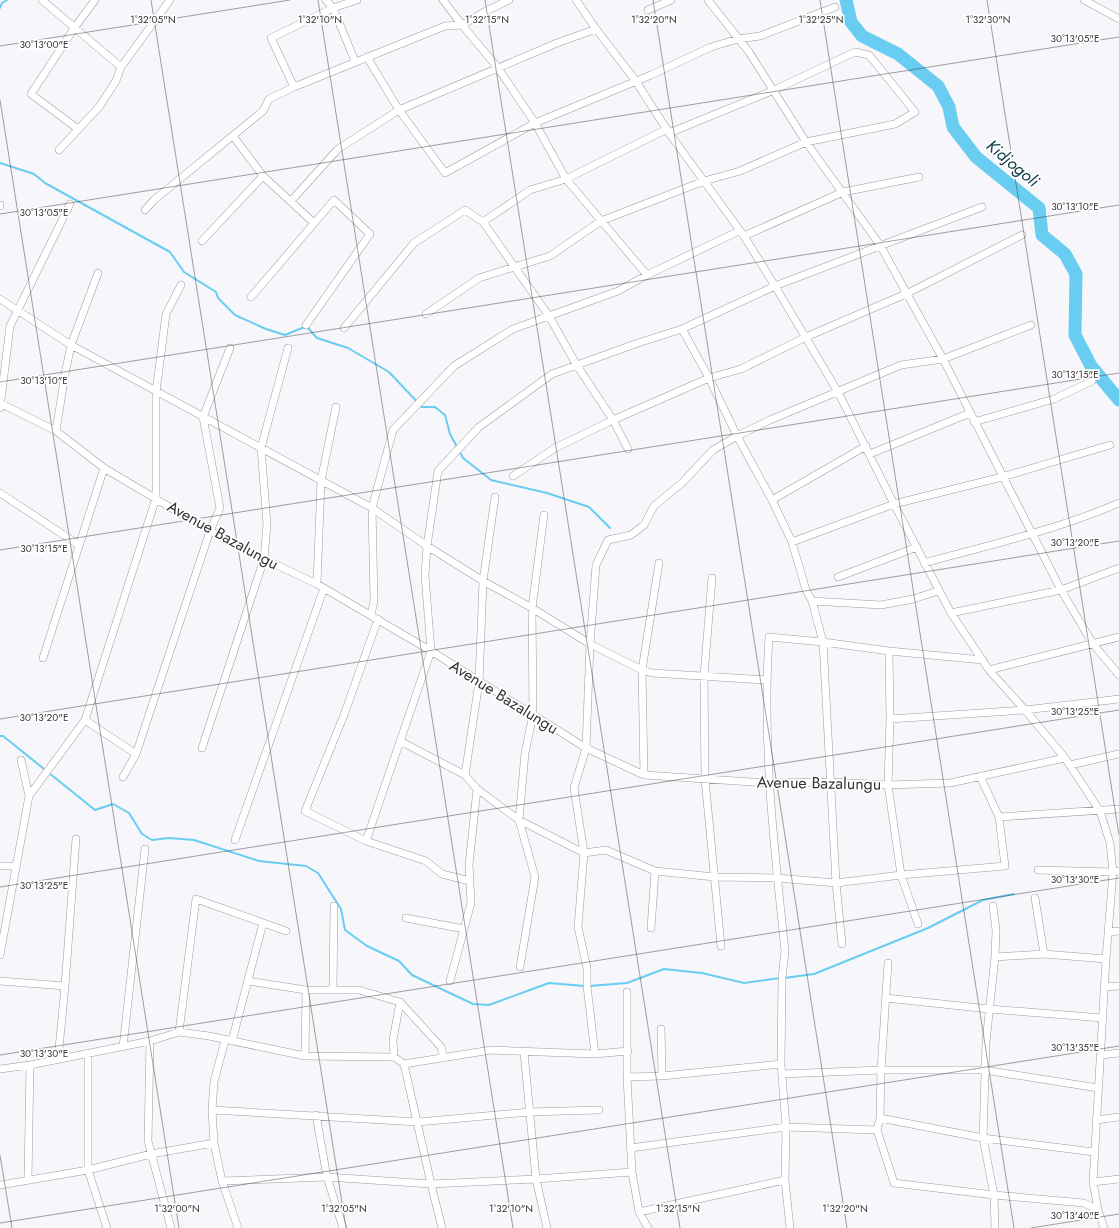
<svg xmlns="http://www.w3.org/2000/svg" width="1119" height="1228" font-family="Jost,sans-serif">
<rect width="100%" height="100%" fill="#f6f6fb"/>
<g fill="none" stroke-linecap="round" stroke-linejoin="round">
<path stroke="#69cdf1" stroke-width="2" d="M 0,8 L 2,3 L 7,0
M 0,163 L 34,174 L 45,183 L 170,252 L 184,272 L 216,292 L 218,298 L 235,315 L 266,329 L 285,335 L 302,328 L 308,328 L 317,338 L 348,348 L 389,372 L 422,407 L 435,407 L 445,415 L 450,434 L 463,458 L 491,480 L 547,493 L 589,507 L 610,528
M 0,736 L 3,736 L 95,810 L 113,804 L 129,813 L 142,834 L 152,840 L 169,838 L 194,840 L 259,861 L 306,866 L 318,873 L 341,909 L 345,930 L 367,946 L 399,961 L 412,975 L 473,1004 L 489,1005 L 549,983 L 584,986
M 784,978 L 814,974 L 928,928 L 983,900 L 1014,894
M 589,986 L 627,983 L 664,969 L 702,973 L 744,983 L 780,978"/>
<path stroke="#69cdf1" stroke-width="13" d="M 846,0 L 851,22 L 862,36 L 898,54 L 938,86 L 949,107 L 953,127 L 976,157 L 1039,208 L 1042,235 L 1065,254 L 1076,274 L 1075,335 L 1091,366 L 1119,400"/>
<g stroke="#9c9ca0" stroke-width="8">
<path id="minor" d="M 42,0 L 121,67
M 326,0 L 333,8 L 355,61
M 443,0 L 462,25 L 498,68 L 535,123 L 566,179 L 647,275
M 576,0 L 596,29 L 635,80 L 669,133 L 744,236 L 775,286 L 838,392 L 894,504 L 951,613 L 989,670 L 1025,710 L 1065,758 L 1100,811 L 1110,843 L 1113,872 L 1106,959 L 1093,1182 L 1098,1210 L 1104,1228
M 708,0 L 749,52 L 806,142 L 880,245 L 943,359 L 1061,590 L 1093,644 L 1119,675
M 1084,0 L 1119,19
M 648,10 L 671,0
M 367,57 L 399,110 L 445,173 L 535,123 L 651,75 L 711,47 L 738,39 L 760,36 L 835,7
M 294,87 L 271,38 L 333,8 L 357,0
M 78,129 L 31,94 L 75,27 L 95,0
M 233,136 L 263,176 L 314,223
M 59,150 L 99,107 L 116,81 L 121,67 L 170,0
M 291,201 L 338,149 L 399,110 L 557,43 L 596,29
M 0,206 L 0,205
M 145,210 L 154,200 L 263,111 L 269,99 L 294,87 L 445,26 L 462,25 L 486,11 L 509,0
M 483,222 L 530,190 L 566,179 L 667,129
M 744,236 L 843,192 L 919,177
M 202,241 L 263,176
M 251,297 L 334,200 L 370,234 L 306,325
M 0,299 L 71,345 L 372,508 L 427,546 L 483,581 L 532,608 L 590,644 L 642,670 L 652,673 L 766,680
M 426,314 L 479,278 L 550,256 L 601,221 L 704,181 L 740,171 L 806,142 L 895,124 L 915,112 L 869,55 L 855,52 L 772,91 L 669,133
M 344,328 L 414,243 L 465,210 L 483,222 L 549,316 L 618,291 L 647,275 L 739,231
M 682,329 L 709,378 L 737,436 L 772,500 L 792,542 L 806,590 L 812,601 L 823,642 L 836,883 L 842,944
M 0,403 L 56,431 L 104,468 L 210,531 L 264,559 L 317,584 L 431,651 L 586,748 L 644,775 L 769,783 L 831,782 L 888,785 L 950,783 L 1065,758
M 0,408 L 10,326 L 70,204
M 974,422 L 1054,399 L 1092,381
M 56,431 L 65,374 L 71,345 L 98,273
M 870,454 L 970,413
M 513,476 L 555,448 L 613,420 L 709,378 L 741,369 L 806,337 L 908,293 L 1022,235
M 0,493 L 79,545
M 772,500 L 866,446
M 792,542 L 894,504 L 1002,477 L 1110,445
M 924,563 C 990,545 1056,530 1119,503
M 838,577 L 917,547
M 712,578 L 704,676 L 705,779 L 721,946
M 317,584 L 321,481 L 336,407
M 812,601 L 881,605 L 913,599 L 938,591
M 951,613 L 1061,590 L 1119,568
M 371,615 L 374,601 L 372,508 L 393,430 L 454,366 L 513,329 L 549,316 L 576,364 L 613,420 L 628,449
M 378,619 L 344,715 L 305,811 L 366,841 L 426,861 L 442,874 L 470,881
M 889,651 L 890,719 L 888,785 L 901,875 L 918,924
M 43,658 L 104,468
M 989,670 L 1119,637
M 890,719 L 1025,710 L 1119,699
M 85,720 L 136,754
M 400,741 L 465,775 L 477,789 L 519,820 L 584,853 L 606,850 L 655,871 L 715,877 L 777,878 L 836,883 L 901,875 L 1005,866 L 999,817 L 980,776
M 202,748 L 264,559 L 267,524 L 261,448 L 288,348
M 21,760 L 29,796
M 1070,765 L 1119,754
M 465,775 L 479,682 L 483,581 L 495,497
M 644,775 L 642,670 L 659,563
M 123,777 L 136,754 L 210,531 L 220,508 L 203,417 L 230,348
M 999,817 L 1119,809
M 235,840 L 324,588
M 366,841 L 431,651 L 425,575 L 427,546 L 438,471 L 479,427 L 552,374 L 638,343 L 682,329 L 775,286 L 982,207
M 0,866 L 16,866
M 1038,870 L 1113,872 L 1119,871
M 1035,898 L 1044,954
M 993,906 L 996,930 L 995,957 L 986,1042 L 983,1138 L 994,1195 L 995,1228
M 406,918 L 464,929
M 651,928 L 655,871
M 1108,932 L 1119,931
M 0,955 L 29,796 L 85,720 L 156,498 L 156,392 L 166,314 L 181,285
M 995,957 L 1044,954 L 1106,959
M 888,963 L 881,1070 L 880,1118 L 877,1130 L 894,1183 L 994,1195 L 1084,1203 L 1098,1210
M 520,967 L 535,877 L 519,820 L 525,753 L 533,715 L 532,608 L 544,515
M 0,981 L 65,986
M 248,981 L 306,990 L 359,990 L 400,1002 L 441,1047 L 444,1058
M 450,981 L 471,903 L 469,865 L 477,789
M 1104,987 L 1119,986
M 333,990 L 334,906
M 627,992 L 627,1077 L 632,1172 L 639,1212 L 648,1228
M 886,998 L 989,1009 L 1103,1018
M 661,1029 L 662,1076
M 179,1032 L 196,899 L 286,931
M 225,1040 L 214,1082 L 212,1110 L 214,1143 L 222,1181 L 238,1228
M 150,1041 L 148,1141 L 171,1228
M 232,1041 L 263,923
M 123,1047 L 145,849
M 524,1052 L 536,1179 L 547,1228
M 88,1054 L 88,1170 L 107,1228
M 595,1054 L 587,986 L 587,968 L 578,927 L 584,853 L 574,788 L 586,748 L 590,644 L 596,565 L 608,540 L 631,535 L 644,525 L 654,506 L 682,483 L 713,450 L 737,436 L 770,420 L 901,365 L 943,359 L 1031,325
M 1100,1055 L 1119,1053
M 305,1056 L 306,990
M 394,1057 L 393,1040 L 400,1002
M 58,1059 L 65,986 L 76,839
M 404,1064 L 491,1050 L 595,1054 L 628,1051
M 0,1069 L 30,1065 L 150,1041 L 179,1032 L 209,1036 L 305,1056 L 394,1057 L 404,1064 L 431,1184 L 442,1228
M 782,1074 L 881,1070 L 984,1070 L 1098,1088
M 627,1077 L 662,1076 L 781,1064
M 212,1110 L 418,1122 L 529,1112 L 599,1110
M 316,1115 L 327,1177 L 343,1228
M 880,1118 L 983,1138 L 1094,1152
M 1096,1120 L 1119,1117
M 630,1148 L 786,1127 L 877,1130
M 28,1179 L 30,1065
M 222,1181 L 327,1177 L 431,1184 L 536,1179 L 632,1172
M 1093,1182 L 1119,1179
M 0,1185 L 88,1170 L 151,1154 L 214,1143
M 639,1212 L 785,1180
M 790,1228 L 785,1180 L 786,1127 L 781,1064 L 782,978 L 785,951 C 774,846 762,742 769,637 L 823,642 L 889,651 L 983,660"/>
</g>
<use href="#minor" stroke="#fff" stroke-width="7"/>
</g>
<path fill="none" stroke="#333335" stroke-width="1" stroke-opacity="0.45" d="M 151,0 L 346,1228M 318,0 L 513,1228M 485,0 L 680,1228M 653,0 L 847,1228M 820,0 L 1014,1228M 987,0 L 1119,835M 0,46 L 290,0M 0,100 L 179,1228M 0,214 L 1119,37M 0,382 L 1119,205M 0,550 L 1119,373M 0,719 L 1119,541M 0,887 L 1119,710M 0,1055 L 1119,878M 0,1155 L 12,1228M 0,1223 L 1119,1046M 1031,1228 L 1119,1214"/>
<g text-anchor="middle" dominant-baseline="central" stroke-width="3.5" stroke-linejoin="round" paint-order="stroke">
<g font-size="16" fill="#333335" stroke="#fff">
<text transform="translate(223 535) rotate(29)">Avenue Bazalungu</text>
<text transform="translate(504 697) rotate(32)">Avenue Bazalungu</text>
<text transform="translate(819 783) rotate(1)">Avenue Bazalungu</text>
</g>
<g font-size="17" font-style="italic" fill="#0e3c4b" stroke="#fff">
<text transform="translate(1013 163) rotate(40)">Kidjogoli</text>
</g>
</g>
<g font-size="10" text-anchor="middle" fill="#333335" stroke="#fff" stroke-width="3.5" stroke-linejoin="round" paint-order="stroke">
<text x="153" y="23">1°32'05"N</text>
<text x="320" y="23">1°32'10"N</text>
<text x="487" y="23">1°32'15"N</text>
<text x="654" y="23">1°32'20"N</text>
<text x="821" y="23">1°32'25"N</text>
<text x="988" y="23">1°32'30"N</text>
<text x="1075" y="42">30°13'05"E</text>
<text x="44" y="48">30°13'00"E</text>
<text x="1075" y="210">30°13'10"E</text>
<text x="44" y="216">30°13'05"E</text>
<text x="1075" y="378">30°13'15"E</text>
<text x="44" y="384">30°13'10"E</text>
<text x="1075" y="546">30°13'20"E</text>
<text x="44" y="552">30°13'15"E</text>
<text x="1075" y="715">30°13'25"E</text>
<text x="44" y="721">30°13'20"E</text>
<text x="1075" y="883">30°13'30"E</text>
<text x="44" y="889">30°13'25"E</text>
<text x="1075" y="1051">30°13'35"E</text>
<text x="44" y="1057">30°13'30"E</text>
<text x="177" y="1212">1°32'00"N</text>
<text x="344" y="1212">1°32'05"N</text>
<text x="511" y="1212">1°32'10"N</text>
<text x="678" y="1212">1°32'15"N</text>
<text x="845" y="1212">1°32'20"N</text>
<text x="1075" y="1219">30°13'40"E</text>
</g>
</svg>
